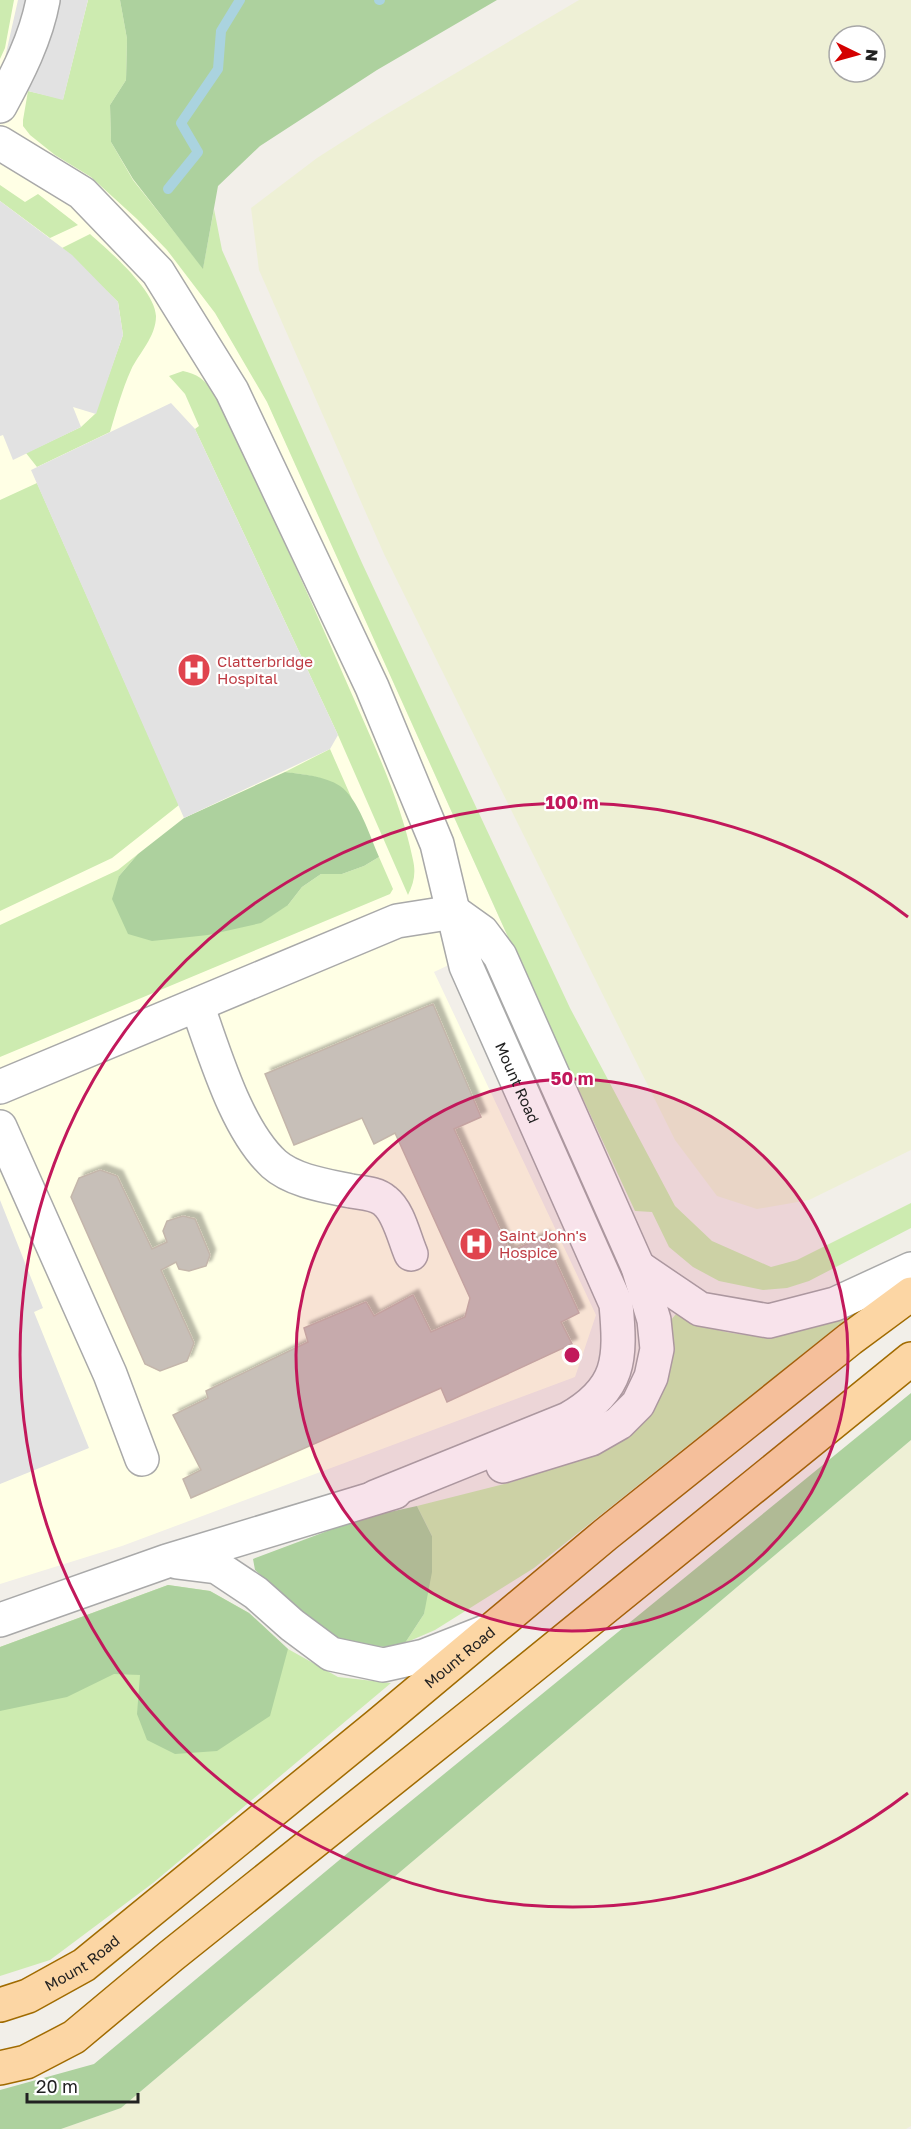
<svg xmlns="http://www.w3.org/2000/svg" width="911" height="2129" font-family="'Golos Text',sans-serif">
<defs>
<filter id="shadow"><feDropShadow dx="5.5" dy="-5.5" stdDeviation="1.5" flood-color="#0004"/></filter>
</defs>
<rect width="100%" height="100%" fill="#f2efe9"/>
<path fill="#ffffe5" d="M 0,0 L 120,0 L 171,226 L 203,269 L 235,330 L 508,937 L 434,972 L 596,1315 L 575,1377 L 122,1546 L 0,1584 Z"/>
<path fill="#eef0d5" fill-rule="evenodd" d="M 579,0 L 911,0 L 911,1150 L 809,1200 L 757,1209 L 717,1196 L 675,1140 L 384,554 L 259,270 L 251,208 L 317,158 L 375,121 ZM 839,36 L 875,36 L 875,72 L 839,72 Z
M 911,1440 L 911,2126 L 906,2129 L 61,2129 L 121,2108 Z"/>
<path fill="#cdebb0" d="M 0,0 L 14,0 L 5,48 L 0,59 Z
M 88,0 L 120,0 L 127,39 L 126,80 L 110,105 L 111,142 L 133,180 L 203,268 L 214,209 L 222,250 L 362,563 L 570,1008 L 675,1206 L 712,1241 L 771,1267 L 797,1260 L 911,1203 L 911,1228 L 809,1281 L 787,1288 L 763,1290 L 719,1281 L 693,1267 L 669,1247 L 652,1212 L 635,1211 L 508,937 L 267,402 L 215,313 L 167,250 L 137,219 L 91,177 L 55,155 L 30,135 L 23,126 L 23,120 L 28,91 L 63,99 Z
M 0,185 L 25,202 L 38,194 L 78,225 L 50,238 L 0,201 Z
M 90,234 C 109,251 155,290 156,316 C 156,337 139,353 131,370 C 122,390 116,412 110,432 L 37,467 L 26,453 L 81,427 L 95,414 L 123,335 L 118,302 L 62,248 Z
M 183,371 C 210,376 218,399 229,421 C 270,510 311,600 350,690 C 374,745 401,801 413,860 C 416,873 414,883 408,895 L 338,735 L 195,429 L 199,426 L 185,394 L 169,376 Z
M 37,483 L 179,805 L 112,858 L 0,911 L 0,500 Z
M 330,749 L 352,799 C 331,777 314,776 285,772 Z
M 138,854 L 119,876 L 288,905 L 302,887 L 321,874 L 342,874 L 364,866 L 379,857 L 393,889 L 390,894 L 0,1057 L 0,925 L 118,870 Z
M 858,1310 L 534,1568 L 435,1630 L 405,1643 L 424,1614 L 432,1536 L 417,1506 L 512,1482 L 574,1459 L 667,1349 L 671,1320 L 676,1314 C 710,1332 754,1341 792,1332 C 814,1327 836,1317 858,1310 Z
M 168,1585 L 210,1591 L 249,1613 L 288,1649 L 338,1677 L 391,1683 L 153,1883 L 50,1960 L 0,1976 L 0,1647 Z"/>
<path fill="#add19e" d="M 120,0 L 497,0 L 377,70 L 260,146 L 218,186 L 203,269 L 133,179 L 111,142 L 110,105 L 126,80 L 127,39 Z
M 285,772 C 302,774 325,776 340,786 C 358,798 370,836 379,857 L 364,866 L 342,874 L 321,874 L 302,887 L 288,905 L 261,923 L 208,935 L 152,941 L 128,934 L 112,899 L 119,876 L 138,854 L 184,818 Z
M 911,1393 L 911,1440 L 121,2108 L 61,2129 L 0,2129 L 0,2090 L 94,2064 L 373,1832 Z
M 417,1506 L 432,1536 L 432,1572 L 424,1614 L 405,1643 L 389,1647 L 360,1646 L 330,1637 L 255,1570 L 253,1559 L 362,1518 Z
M 168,1585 L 210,1591 L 249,1613 L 288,1649 L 270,1716 L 217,1751 L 175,1754 L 147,1740 L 137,1714 L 140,1675 L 114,1674 L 67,1697 L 0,1711 L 0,1647 Z"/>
<path fill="#e2e2e2" d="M 18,0 L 88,0 L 63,100 L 28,91 L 0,80 Z
M 0,201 L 72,255 L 118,302 L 123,335 L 96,414 L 73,407 L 81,427 L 13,460 L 3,435 L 0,436 Z
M 171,403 L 195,429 L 338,735 L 330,749 L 184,818 L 31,470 Z
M 0,1200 L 43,1308 L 34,1312 L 89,1448 L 0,1484 Z"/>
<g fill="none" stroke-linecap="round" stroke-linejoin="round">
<path stroke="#aad3df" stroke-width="10" d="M 379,0 L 380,0
M 168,189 L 198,152 L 181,123 L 218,69 L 221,31 L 240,0"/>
</g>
<path fill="#c7bfb8" stroke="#c4b6ab" stroke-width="1.5" filter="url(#shadow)" d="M 433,1004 L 481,1117 L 454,1129 L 510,1252 L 544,1236 L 579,1313 L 561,1322 L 572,1344 L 447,1402 L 441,1388 L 191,1498 L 183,1479 L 201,1470 L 173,1415 L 208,1398 L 206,1391 L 308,1342 L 304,1328 L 366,1302 L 374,1316 L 413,1295 L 431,1332 L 465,1317 L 470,1298 L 395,1133 L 374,1144 L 362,1118 L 294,1145 L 265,1074 Z
M 100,1170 L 117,1176 L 152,1249 L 167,1242 L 163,1231 L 167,1221 L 183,1216 L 195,1219 L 210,1255 L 206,1266 L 189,1271 L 179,1269 L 176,1262 L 161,1270 L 194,1343 L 187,1361 L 160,1371 L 145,1364 L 71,1197 L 79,1178 Z"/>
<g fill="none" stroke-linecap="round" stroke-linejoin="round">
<g stroke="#a9a9a9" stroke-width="36">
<g id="minor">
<path d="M 0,106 C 18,73 36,38 43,0"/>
<path id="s1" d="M 0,143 L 82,193 L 158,272 L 232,391 L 372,687 L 437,844 L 466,966 L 616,1304 C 621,1359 621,1389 568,1419 L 375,1497"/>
<path d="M 454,912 L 482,932 L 500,956 L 638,1267 L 654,1320 L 657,1349 L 651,1377 L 638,1404 L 619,1423 L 591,1439 L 503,1466"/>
<path d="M 197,1005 C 215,1054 236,1129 274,1164 C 293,1181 327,1186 351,1191 C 362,1193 376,1193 385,1201 C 399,1212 404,1238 411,1254"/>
<path d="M 0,1087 L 397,921 L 454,912"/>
<path d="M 0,1127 L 110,1374 L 142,1459"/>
<path d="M 638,1267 L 700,1309 L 769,1321 L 835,1304 L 911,1269"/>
<path d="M 177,1562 L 217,1567 L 256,1593 L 292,1625 L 331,1654 L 383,1665 L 424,1656 L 485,1632"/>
<path d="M 0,1620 L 167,1561 L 395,1492"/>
</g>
</g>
<g stroke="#a06b00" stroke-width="36">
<g id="major">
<path id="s2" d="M 0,2005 L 28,1996 L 84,1965 L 378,1725 L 605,1535 L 850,1339 L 911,1294"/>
<path d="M 0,2068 L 26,2062 L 74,2037 L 171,1956 L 486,1704 L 911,1359"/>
</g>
</g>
<use href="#minor" stroke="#fff" stroke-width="33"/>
<use href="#major" stroke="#fcd6a4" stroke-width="33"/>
</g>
<circle cx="572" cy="1355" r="276" fill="#c2185b" fill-opacity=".12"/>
<g fill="none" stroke="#c2185b" stroke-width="3">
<circle cx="572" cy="1355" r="276"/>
<path d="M908 1793A552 552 0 1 1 908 917"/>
</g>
<defs>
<g id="hospital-disc" transform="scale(1.725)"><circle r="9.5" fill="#e0444e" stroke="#fff"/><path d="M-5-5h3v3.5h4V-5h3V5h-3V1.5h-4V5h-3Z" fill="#fff"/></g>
</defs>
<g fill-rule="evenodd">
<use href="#hospital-disc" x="194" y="670"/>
<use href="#hospital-disc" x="476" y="1244"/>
</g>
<g text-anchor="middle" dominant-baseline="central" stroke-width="4.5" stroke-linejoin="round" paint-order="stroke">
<g font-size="15" fill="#be3a42" stroke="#fff" text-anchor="start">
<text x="217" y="661">Clatterbridge<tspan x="217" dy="17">Hospital</tspan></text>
<text x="499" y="1235">Saint John's<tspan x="499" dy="17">Hospice</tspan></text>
</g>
<g font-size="15" fill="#222" stroke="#fff">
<text stroke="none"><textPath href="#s1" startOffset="1096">Mount Road</textPath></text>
<text stroke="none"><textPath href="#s2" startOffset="579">Mount Road</textPath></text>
<text stroke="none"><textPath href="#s2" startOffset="93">Mount Road</textPath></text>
</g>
</g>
<circle cx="572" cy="1355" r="9" fill="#c2185b" stroke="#fff" stroke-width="3"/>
<g font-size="18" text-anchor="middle" font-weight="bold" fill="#c2185b" stroke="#fff" stroke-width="4.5" stroke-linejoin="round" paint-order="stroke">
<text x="572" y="809">100 m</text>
<text x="572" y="1085">50 m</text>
</g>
<g transform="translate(857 54) rotate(95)"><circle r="28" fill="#ffffff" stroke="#a7a7a7" stroke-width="1.5"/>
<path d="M0-4.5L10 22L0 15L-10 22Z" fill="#d40000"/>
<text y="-9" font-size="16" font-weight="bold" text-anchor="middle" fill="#222222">N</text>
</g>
<path d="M27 2093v9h111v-9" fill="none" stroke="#222222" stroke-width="3"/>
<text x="36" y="2093" font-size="18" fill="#222222" stroke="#ffffff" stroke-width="4.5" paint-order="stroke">20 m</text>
</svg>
